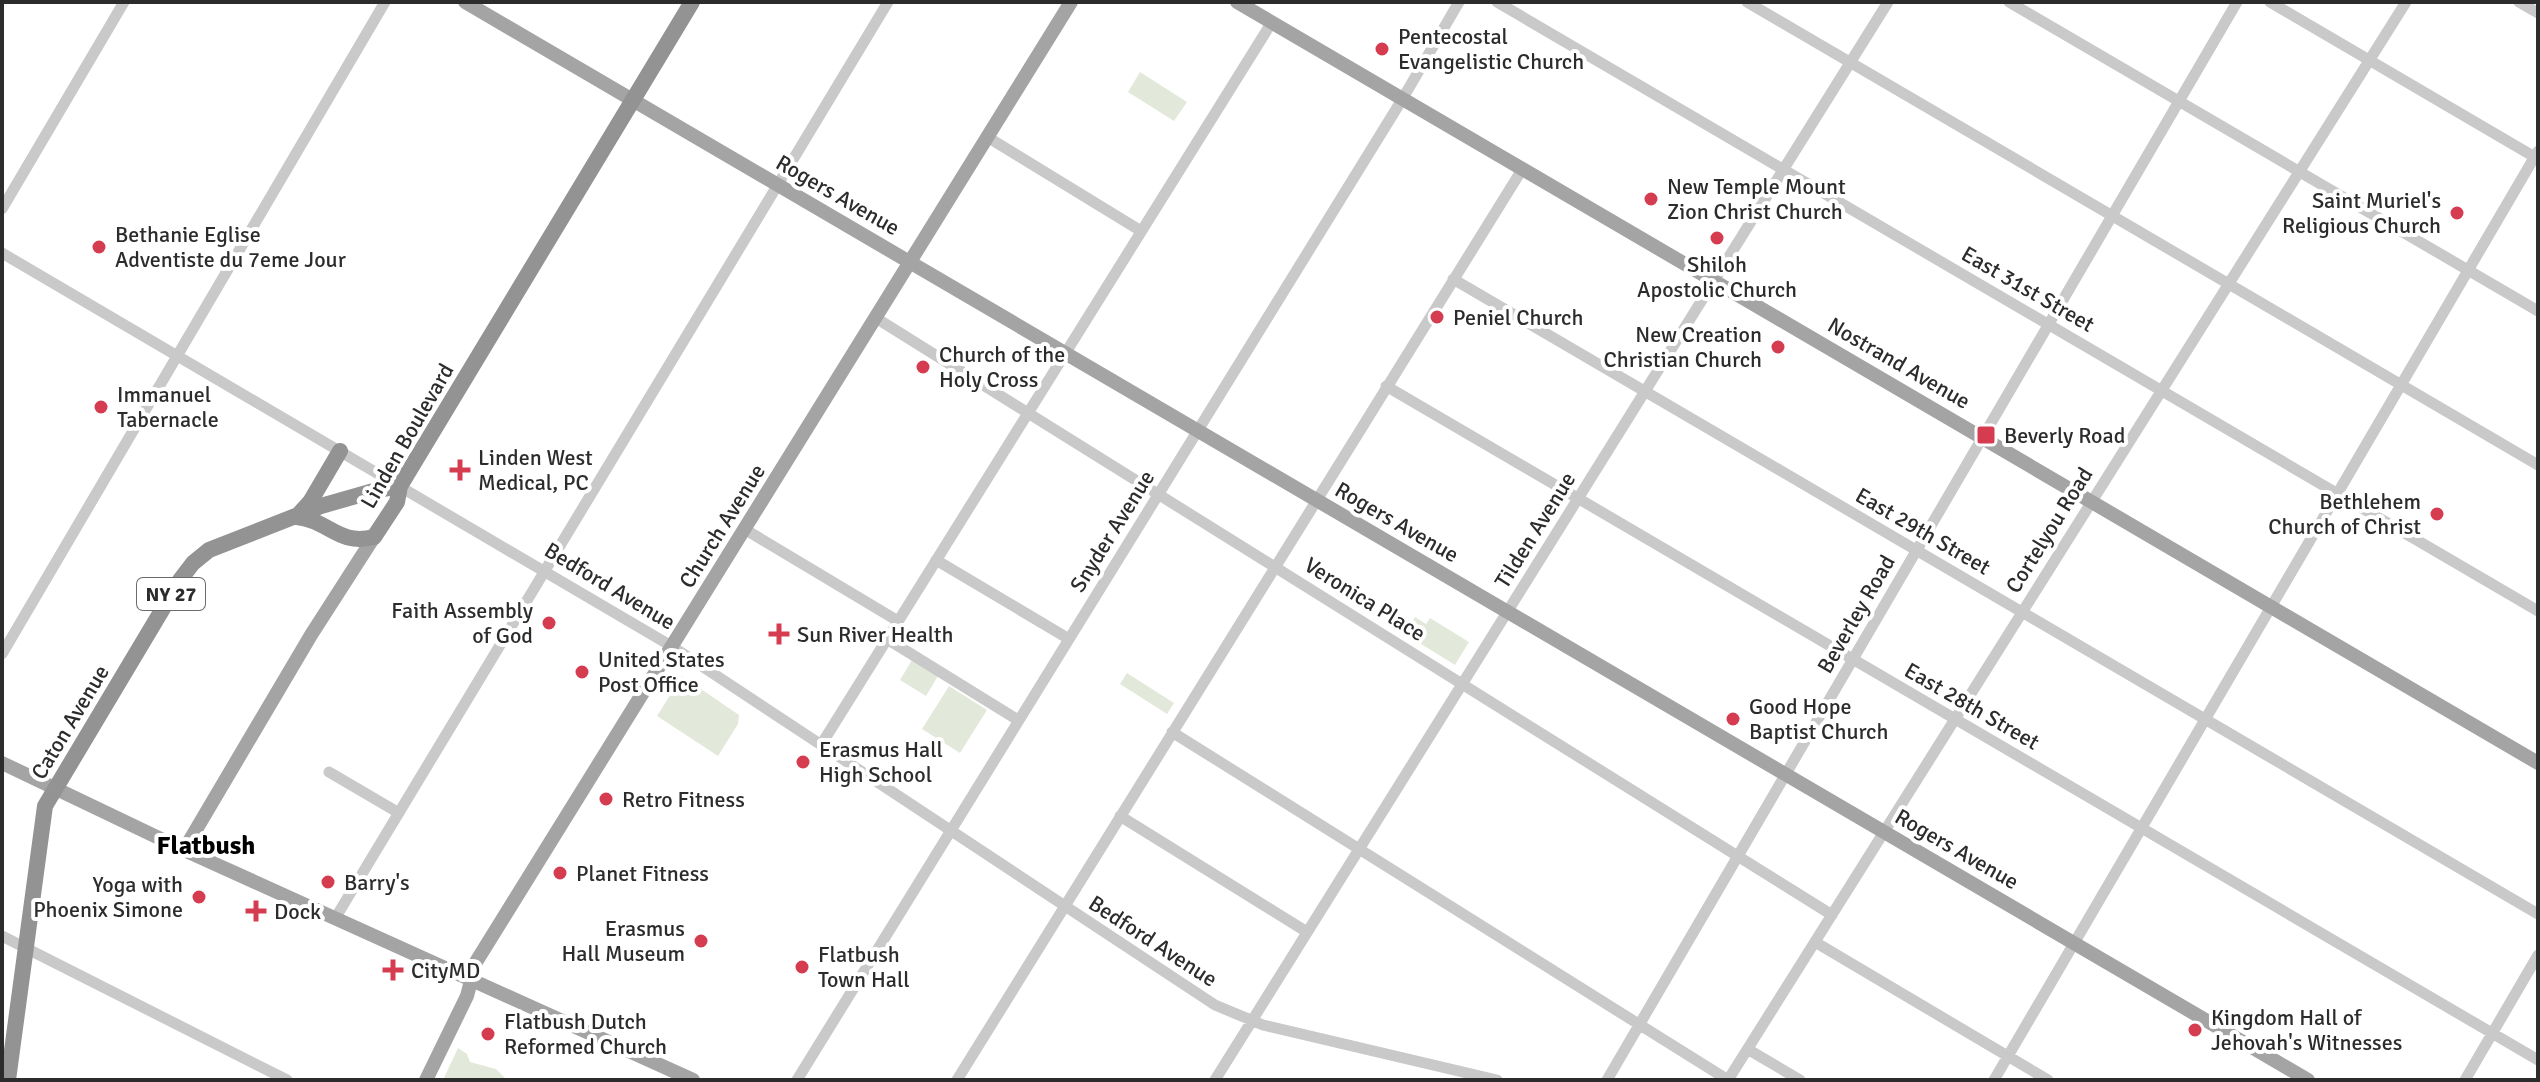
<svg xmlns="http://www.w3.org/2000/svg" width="2540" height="1082" font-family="Signika,sans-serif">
<rect width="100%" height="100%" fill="#fff"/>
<path fill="#e3e9da" d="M 1140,72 L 1187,102 L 1174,121 L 1128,92 Z
M 1415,617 L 1426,624 L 1430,618 L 1469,642 L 1455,665 L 1405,634 Z
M 912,660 L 938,676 L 926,696 L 900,680 Z
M 1127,673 L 1174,703 L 1167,714 L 1120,684 Z
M 682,676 L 739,715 L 738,724 L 718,756 L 657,716 Z
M 949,686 L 987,710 L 960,753 L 922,729 Z
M 458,1048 L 467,1054 L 470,1062 L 496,1069 L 507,1080 L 443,1080 Z"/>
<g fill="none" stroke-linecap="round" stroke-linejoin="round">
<path stroke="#c9c9c9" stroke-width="11" d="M 1497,2 L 2538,611
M 1747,2 L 2538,465
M 2009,2 L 2538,311
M 2270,2 L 2538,159
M 2519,2 L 2538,13
M 989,138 L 1141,231
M 2,209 L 124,2
M 2,253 L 673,647 L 1215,1005 L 1263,1025 L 1497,1080
M 1453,279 L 2538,914
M 876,318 L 1832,915
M 1386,386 L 2538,1060
M 746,530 L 898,621
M 936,560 L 1069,639
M 887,639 L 1018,720
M 2,654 L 385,2
M 1172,732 L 1728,1080
M 821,745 L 1272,22
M 329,772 L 399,813
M 1120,816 L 1307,932
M 336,917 L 888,2
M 2,936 L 287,1080
M 1815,942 L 2048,1080
M 1749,1050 L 1800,1080
M 797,1080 L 1403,98 L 1459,2
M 957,1080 L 1523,168
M 1215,1080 L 1888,2
M 1607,1080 L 2237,2
M 1728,1080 L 2406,2
M 1994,1080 L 2538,151
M 2465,1080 L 2538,955"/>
<path stroke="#a4a4a4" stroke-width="14" d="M 465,2 L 2308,1080
M 1237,2 L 2538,763
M 2,763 L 184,850 L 693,1080
M 184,850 L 311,635 L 374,537
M 426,1080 L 467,996 L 476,962 L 1071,2"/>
<path stroke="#939393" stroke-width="16" d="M 300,513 L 310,502 L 340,451
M 297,517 C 330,521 338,546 374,537 L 397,502 L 400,486 L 692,2
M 8,1080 L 45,806 L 180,580 L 193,563 L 209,550 L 321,506 L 377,490 L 400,486"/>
</g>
<g fill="#d53c4f" stroke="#fff" stroke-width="3">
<circle cx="1382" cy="49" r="8"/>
<circle cx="1651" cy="199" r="8"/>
<circle cx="2457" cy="213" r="8"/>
<circle cx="1717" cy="238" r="8"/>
<circle cx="99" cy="247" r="8"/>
<circle cx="1437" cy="317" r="8"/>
<circle cx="1778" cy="347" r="8"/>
<circle cx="923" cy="367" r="8"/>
<circle cx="101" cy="407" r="8"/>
<rect x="1976" y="425" width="20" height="20" rx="4"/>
<path d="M456 458h8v8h8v8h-8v8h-8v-8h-8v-8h8z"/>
<circle cx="2437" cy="514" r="8"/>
<circle cx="549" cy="623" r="8"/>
<path d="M775 622h8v8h8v8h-8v8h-8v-8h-8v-8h8z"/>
<circle cx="582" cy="672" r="8"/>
<circle cx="1733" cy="719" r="8"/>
<circle cx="803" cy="762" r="8"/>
<circle cx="606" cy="799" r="8"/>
<circle cx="560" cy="873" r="8"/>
<circle cx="328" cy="882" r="8"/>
<circle cx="199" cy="897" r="8"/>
<path d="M252 899h8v8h8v8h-8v8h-8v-8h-8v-8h8z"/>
<circle cx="701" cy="941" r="8"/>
<circle cx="802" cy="967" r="8"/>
<path d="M389 958h8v8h8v8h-8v8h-8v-8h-8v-8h8z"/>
<circle cx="2195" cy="1030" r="8"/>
<circle cx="488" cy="1034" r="8"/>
</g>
<g text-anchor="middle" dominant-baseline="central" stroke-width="8" stroke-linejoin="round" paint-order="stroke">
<rect fill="#fff" stroke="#6b6b6b" stroke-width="2" x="137" y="578" width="68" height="32" rx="6"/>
<g font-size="20" font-weight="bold" fill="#2c2c2c">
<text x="171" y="594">NY 27</text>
</g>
<g font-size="22" fill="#2c2c2c" stroke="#fff" text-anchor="start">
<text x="1398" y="36">Pentecostal<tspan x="1398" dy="25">Evangelistic Church</tspan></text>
<text x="1667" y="186">New Temple Mount<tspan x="1667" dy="25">Zion Christ Church</tspan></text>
<text x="2441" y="200" text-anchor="end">Saint Muriel's<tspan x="2441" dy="25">Religious Church</tspan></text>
<text x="115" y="234">Bethanie Eglise<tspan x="115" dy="25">Adventiste du 7eme Jour</tspan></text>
<text x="1717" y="264" text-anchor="middle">Shiloh<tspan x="1717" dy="25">Apostolic Church</tspan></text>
<text x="1453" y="317">Peniel Church</text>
<text x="1762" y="334" text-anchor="end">New Creation<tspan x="1762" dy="25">Christian Church</tspan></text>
<text x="939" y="354">Church of the<tspan x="939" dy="25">Holy Cross</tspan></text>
<text x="117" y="394">Immanuel<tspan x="117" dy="25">Tabernacle</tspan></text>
<text x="2004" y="435">Beverly Road</text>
<text x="478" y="457">Linden West<tspan x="478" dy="25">Medical, PC</tspan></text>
<text x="2421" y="501" text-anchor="end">Bethlehem<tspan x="2421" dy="25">Church of Christ</tspan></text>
<text x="533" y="610" text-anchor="end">Faith Assembly<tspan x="533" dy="25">of God</tspan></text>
<text x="797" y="634">Sun River Health</text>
<text x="598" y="659">United States<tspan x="598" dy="25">Post Office</tspan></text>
<text x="1749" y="706">Good Hope<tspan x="1749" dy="25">Baptist Church</tspan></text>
<text x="819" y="749">Erasmus Hall<tspan x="819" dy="25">High School</tspan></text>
<text x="622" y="799">Retro Fitness</text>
<text x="576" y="873">Planet Fitness</text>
<text x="344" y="882">Barry's</text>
<text x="183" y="884" text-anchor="end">Yoga with<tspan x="183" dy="25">Phoenix Simone</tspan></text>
<text x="274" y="911">Dock</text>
<text x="685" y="928" text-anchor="end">Erasmus<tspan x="685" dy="25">Hall Museum</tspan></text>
<text x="818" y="954">Flatbush<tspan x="818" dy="25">Town Hall</tspan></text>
<text x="411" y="970">CityMD</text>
<text x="2211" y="1017">Kingdom Hall of<tspan x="2211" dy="25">Jehovah's Witnesses</tspan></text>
<text x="504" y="1021">Flatbush Dutch<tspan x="504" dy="25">Reformed Church</tspan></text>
</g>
<g font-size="22" fill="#2c2c2c" stroke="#fff">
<text transform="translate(838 195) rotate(30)">Rogers Avenue</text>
<text transform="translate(2028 289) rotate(30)">East 31st Street</text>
<text transform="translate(1899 363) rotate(30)">Nostrand Avenue</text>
<text transform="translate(407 436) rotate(-60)">Linden Boulevard</text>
<text transform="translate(1397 522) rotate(30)">Rogers Avenue</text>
<text transform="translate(722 526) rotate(-58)">Church Avenue</text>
<text transform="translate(1535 530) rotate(-58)">Tilden Avenue</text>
<text transform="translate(2049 530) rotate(-58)">Cortelyou Road</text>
<text transform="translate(1112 531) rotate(-58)">Snyder Avenue</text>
<text transform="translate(1923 531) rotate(30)">East 29th Street</text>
<text transform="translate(610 586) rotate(31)">Bedford Avenue</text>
<text transform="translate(1365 599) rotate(32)">Veronica Place</text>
<text transform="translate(1856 614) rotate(-60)">Beverley Road</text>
<text transform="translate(1972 706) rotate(30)">East 28th Street</text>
<text transform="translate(70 722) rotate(-59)">Caton Avenue</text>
<text transform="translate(1957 849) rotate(30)">Rogers Avenue</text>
<text transform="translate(1153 941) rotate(33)">Bedford Avenue</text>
</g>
<g font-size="26" font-weight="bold" fill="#000" stroke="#fff">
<text x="206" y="846">Flatbush</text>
</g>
</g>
<rect width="2540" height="1082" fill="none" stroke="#2c2c2c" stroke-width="8"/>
</svg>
